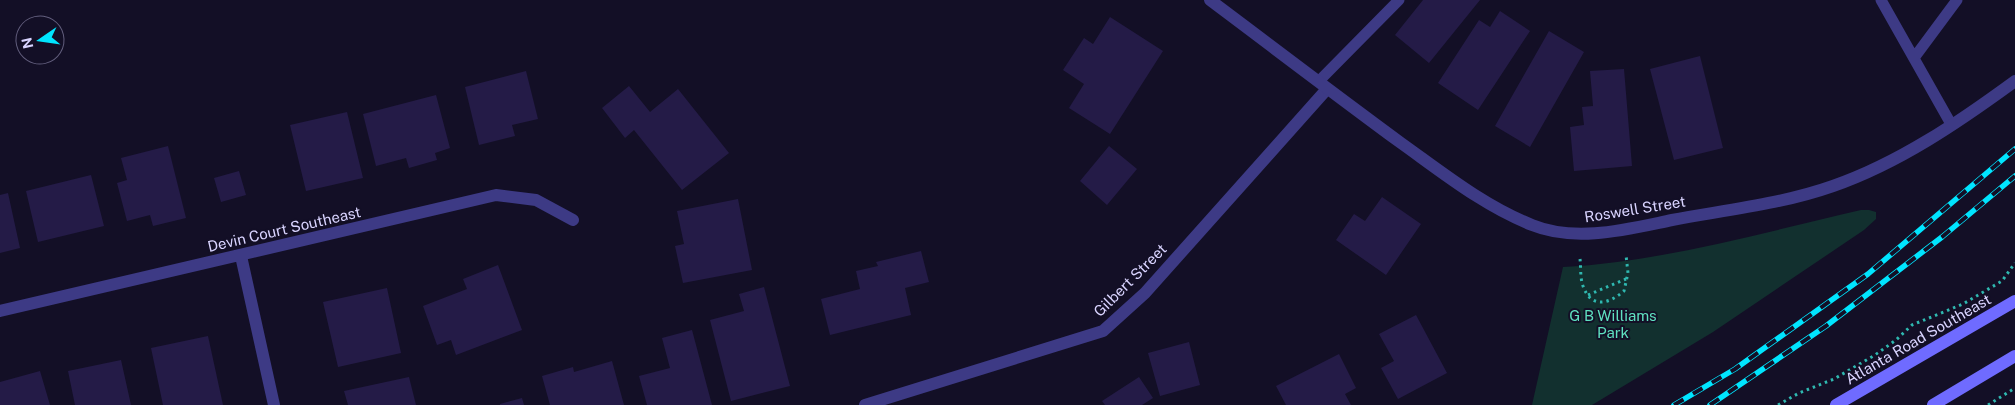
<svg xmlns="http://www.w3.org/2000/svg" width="2015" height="405" font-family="'Public Sans',sans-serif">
<rect width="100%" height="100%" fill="#130f26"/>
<path fill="#12302f" d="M 1861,210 L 1869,210 L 1876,212 L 1876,219 L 1864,230 L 1713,332 L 1592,405 L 1532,405 L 1563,267 C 1662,262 1765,232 1861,210 Z"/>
<path fill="#241b47" d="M 1423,0 L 1480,0 L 1429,63 L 1395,35 Z
M 1500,11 L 1530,31 L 1478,110 L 1438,83 L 1479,20 L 1490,27 Z
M 1110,17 L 1163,51 L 1110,134 L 1069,108 L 1084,84 L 1063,70 L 1084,38 L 1093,44 Z
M 1549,31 L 1584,52 L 1530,147 L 1495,126 Z
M 1700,56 L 1723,148 L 1674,160 L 1650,69 Z
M 1624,69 L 1632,166 L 1574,171 L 1570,127 L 1584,125 L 1582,107 L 1593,106 L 1590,71 Z
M 526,71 L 538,119 L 512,125 L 515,136 L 479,145 L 465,87 Z
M 629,86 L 650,112 L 678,89 L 729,153 L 682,190 L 634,130 L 625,138 L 602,108 Z
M 436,95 L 450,148 L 435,153 L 437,160 L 409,168 L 406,158 L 376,166 L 363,114 Z
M 347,112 L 363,178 L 306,191 L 290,125 Z
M 168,146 L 186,218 L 153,226 L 150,215 L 127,221 L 117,183 L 127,180 L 121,158 Z
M 1109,146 L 1137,169 L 1107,205 L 1080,181 Z
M 239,171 L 246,195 L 221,202 L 214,178 Z
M 91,175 L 104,226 L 38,242 L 26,191 Z
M 8,193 L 20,248 L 0,253 L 0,195 Z
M 1382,197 L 1421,224 L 1386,275 L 1336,240 L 1354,214 L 1365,221 Z
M 738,199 L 752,270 L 683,283 L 675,246 L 684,244 L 677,211 Z
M 921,251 L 929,282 L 905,288 L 911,315 L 830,335 L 821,299 L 860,289 L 856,271 L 878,266 L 876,262 Z
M 498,265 L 522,330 L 456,355 L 451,340 L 437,345 L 423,306 L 467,289 L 463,279 Z
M 764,287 L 790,386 L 731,401 L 710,320 L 744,311 L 739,294 Z
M 387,288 L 401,353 L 338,367 L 323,302 Z
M 1416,315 L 1447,373 L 1398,399 L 1381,368 L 1394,361 L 1379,334 Z
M 692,330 L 712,405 L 647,405 L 639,376 L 670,368 L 662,338 Z
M 208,336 L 223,405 L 163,405 L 151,348 Z
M 1189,342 L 1200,385 L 1160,396 L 1148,353 Z
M 1339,354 L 1356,388 L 1345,394 L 1351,405 L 1286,405 L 1276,386 Z
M 121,360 L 131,405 L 75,405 L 68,371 Z
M 612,361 L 624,405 L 550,405 L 542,376 L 573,367 L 574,372 Z
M 40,371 L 50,405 L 0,405 L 0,382 Z
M 409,377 L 416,405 L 348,405 L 344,391 Z
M 1139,377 L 1153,398 L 1142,405 L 1105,405 L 1102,401 Z
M 522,398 L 524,405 L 500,405 L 500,404 Z"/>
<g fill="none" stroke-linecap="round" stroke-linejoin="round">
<path stroke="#2fb8b0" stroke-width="3" stroke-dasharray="2.5 4" stroke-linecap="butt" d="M 1580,259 C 1581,267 1580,278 1583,286 C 1591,309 1609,304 1624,291 L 1628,273 L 1626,255
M 1588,295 L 1626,279
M 1778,405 L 1799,393 L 1834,379 L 1875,355 L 1896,340 L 1912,325 L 1963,304 L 2002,281 L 2015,263
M 1988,405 L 2015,388"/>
<path stroke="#3d3a85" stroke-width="11" d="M 1881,0 L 1951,124
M 1914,58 L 1957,0
M 1319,81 L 1399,0"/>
<path stroke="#3d3a85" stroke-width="12" d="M 241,256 L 274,405
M 0,311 L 496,195 L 536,200 L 573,220
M 865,405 L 1103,331 L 1145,293 L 1327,89"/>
<path stroke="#3d3a85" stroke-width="12" d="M 1210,0 C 1274,48 1337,96 1401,143 C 1443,173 1484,206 1532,225 C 1576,243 1628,229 1672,220 C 1726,210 1782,204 1833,186 C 1899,163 1959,122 2015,81"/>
<path stroke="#6f6bff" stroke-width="12" d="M 1836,405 L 2015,301
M 1933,405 L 2015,356"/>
<g stroke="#00e5ff" stroke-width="5.5">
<path id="rail" d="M 1674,405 L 1735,369 L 1868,274 L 2015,149
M 1710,405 L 1826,326 L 1942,237 L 2015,176"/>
</g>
<use href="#rail" stroke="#130f26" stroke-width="4" stroke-dasharray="11" stroke-linecap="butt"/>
</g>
<g text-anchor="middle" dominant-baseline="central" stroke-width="4" stroke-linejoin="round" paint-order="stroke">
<g font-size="15" fill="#d9d4ff" stroke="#130f26">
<text transform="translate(1635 209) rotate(-9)">Roswell Street</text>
<text transform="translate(284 229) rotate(-13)">Devin Court Southeast</text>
<text transform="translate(1130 280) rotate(-45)">Gilbert Street</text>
<text transform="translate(1918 339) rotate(-30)">Atlanta Road Southeast</text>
</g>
<g font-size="15" fill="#5fe0c0" stroke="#130f26">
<text x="1613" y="315">G B Williams<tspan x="1613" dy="17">Park</tspan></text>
</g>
</g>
<g transform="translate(40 40) rotate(257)"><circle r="24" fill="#130f26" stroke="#625e7d"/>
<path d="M0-4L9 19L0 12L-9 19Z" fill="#00e5ff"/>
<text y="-8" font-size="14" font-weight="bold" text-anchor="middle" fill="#d9d4ff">N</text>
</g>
</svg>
